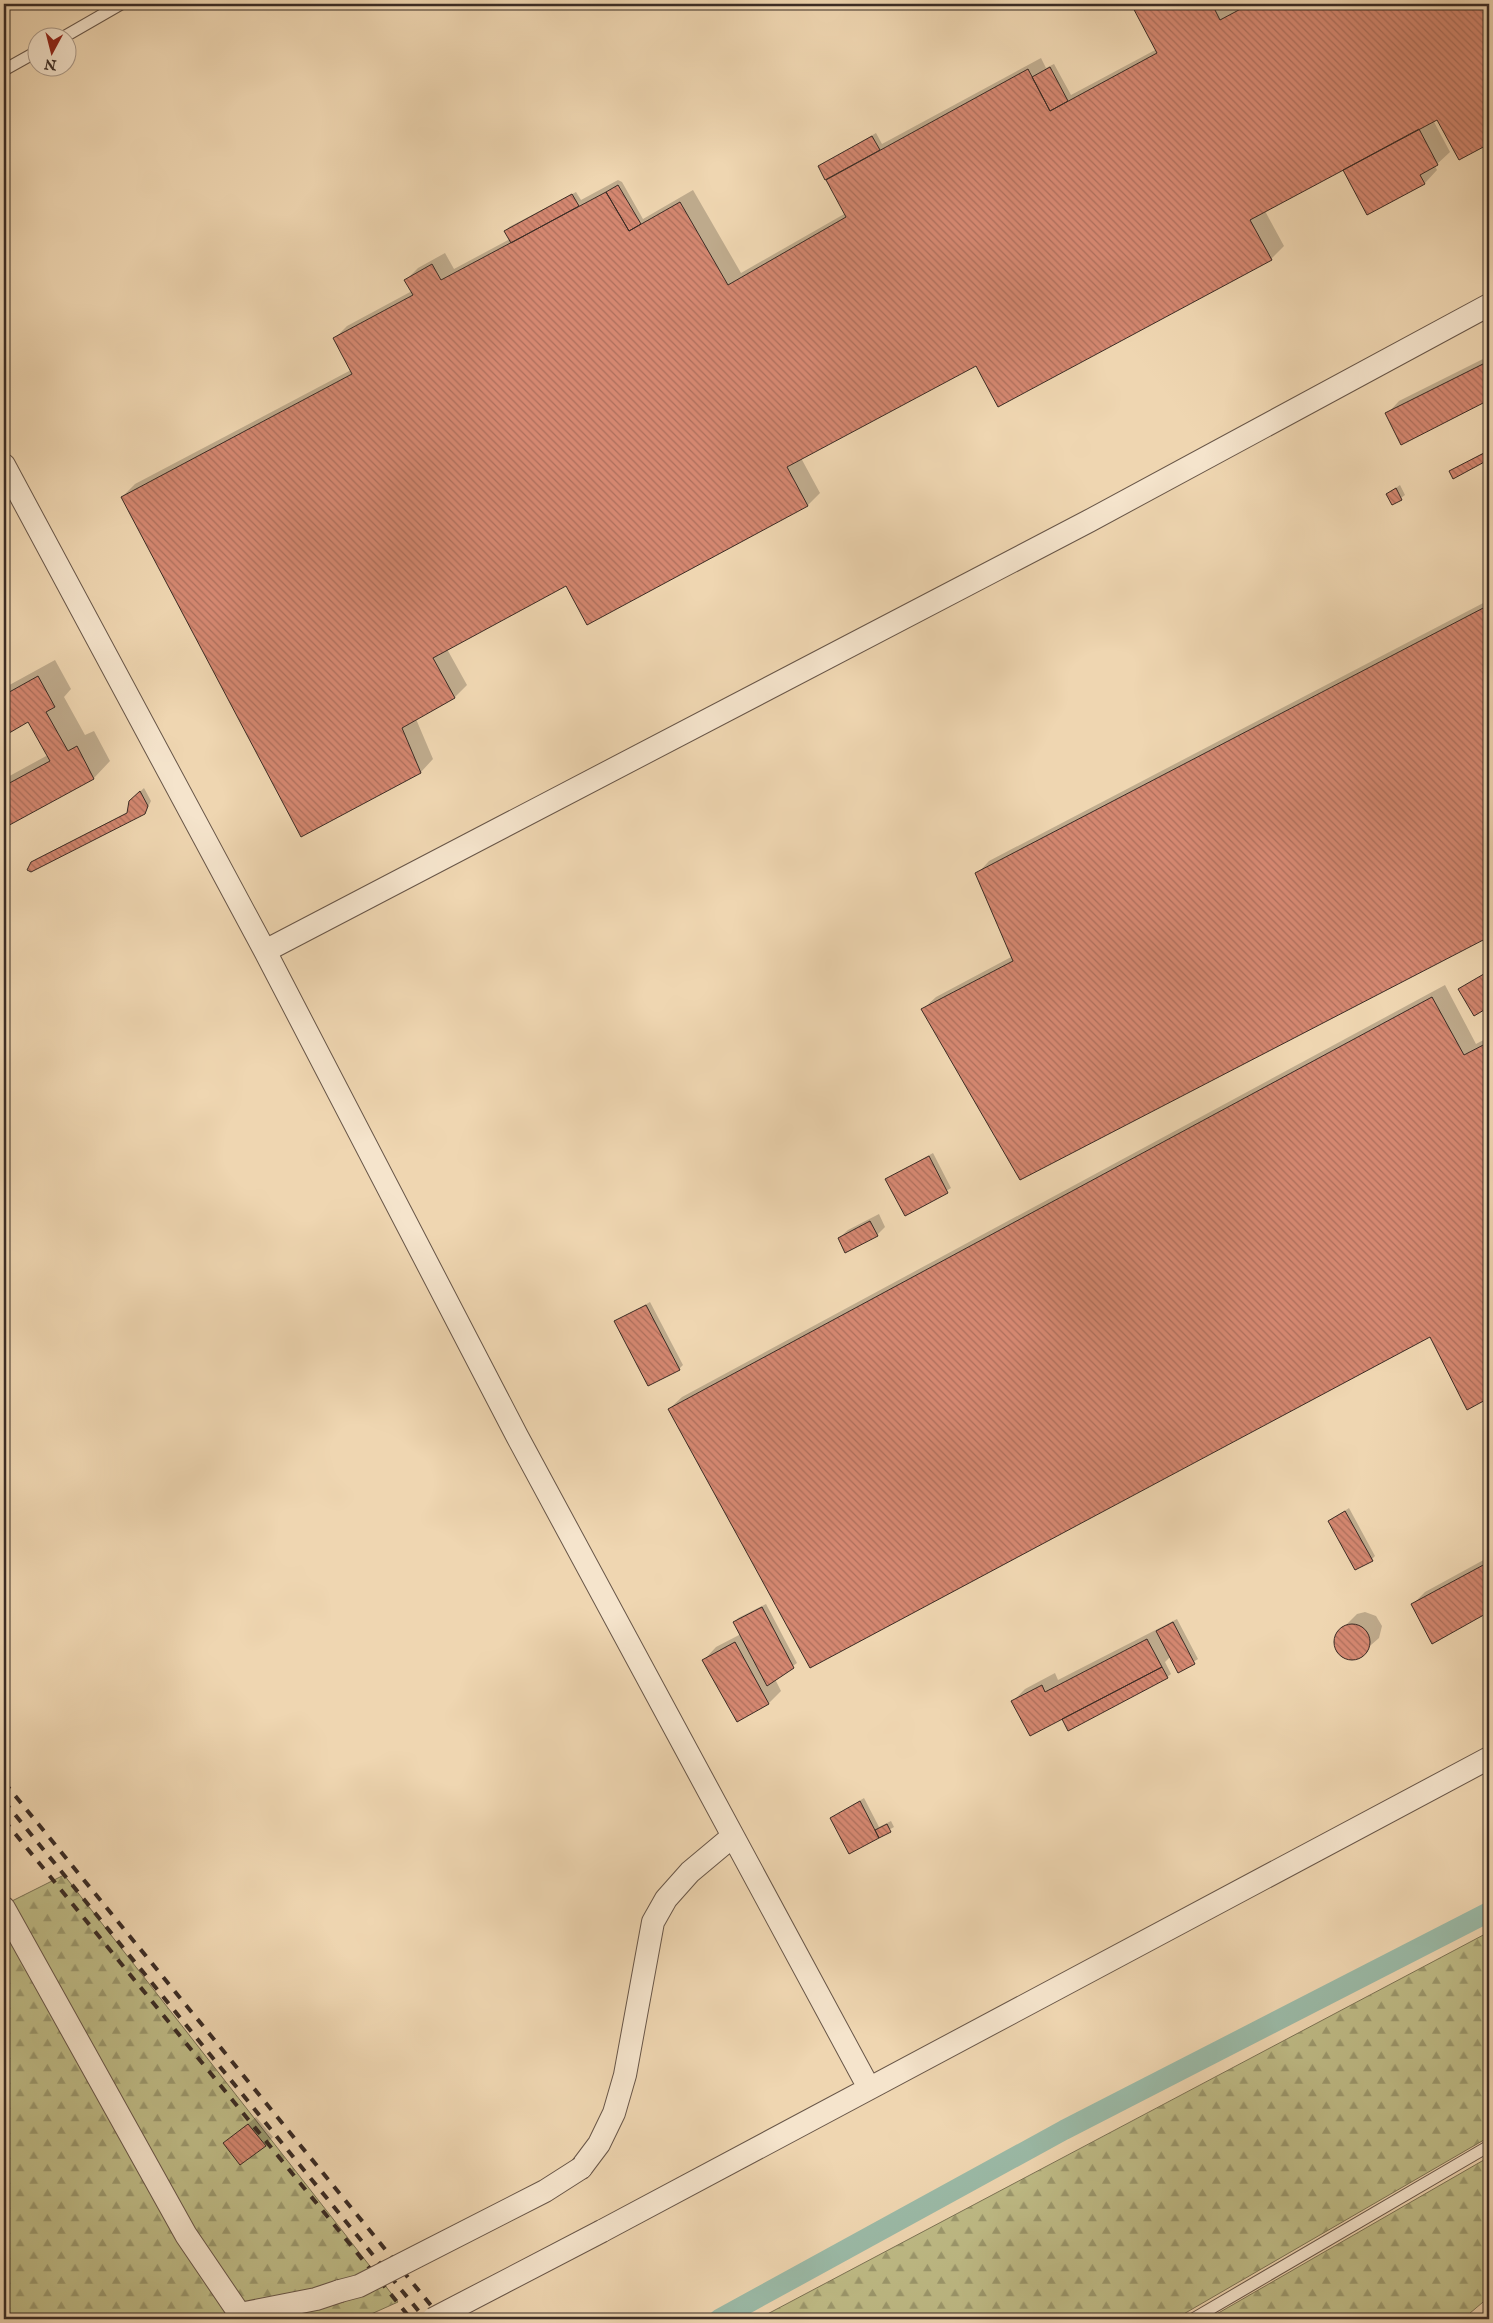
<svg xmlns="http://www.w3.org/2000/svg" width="1493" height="2323" font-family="'IM FELL English',serif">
<defs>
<pattern id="forest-firs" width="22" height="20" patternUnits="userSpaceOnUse" patternTransform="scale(1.25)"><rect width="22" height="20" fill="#bfbc87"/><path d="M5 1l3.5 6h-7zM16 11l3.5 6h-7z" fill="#9c996e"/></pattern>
<pattern id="building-back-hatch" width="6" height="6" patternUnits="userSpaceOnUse" patternTransform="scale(1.25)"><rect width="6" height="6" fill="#d48770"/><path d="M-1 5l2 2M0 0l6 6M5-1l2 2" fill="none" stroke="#ad6f5c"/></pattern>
</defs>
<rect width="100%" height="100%" fill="#efd6b1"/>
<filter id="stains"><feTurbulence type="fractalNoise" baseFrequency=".004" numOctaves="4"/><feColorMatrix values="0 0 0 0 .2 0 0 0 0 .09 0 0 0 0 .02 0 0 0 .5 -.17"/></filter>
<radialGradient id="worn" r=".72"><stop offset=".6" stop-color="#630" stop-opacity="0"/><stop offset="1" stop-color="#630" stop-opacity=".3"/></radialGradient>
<path fill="url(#forest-firs)" stroke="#7d7456" d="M 64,1875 L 398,2302 L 360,2319 L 4,2319 L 4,1905 Z
M 1489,1932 L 1489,2137 L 1175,2319 L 758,2319 Z
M 1489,2157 L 1489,2297 L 1463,2319 L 1208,2319 Z"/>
<path fill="#0003" d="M 1133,4 L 1231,4 L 1233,8 L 1241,4 L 1489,4 L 1489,143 L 1459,159 L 1437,118 L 1433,120 L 1450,152 L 1435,166 L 1437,170 L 1425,183 L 1368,213 L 1344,168 L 1265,211 L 1284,246 L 1271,259 L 977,364 L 801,458 L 820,493 L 808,505 L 567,584 L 447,649 L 467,685 L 455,697 L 416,719 L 433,759 L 421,772 L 302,836 L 122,497 L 135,484 L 351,370 L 334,339 L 347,326 L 412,291 L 406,280 L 418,268 L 445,253 L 454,269 L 510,239 L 506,231 L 509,227 L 576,192 L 581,200 L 618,180 L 622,182 L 643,219 L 693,190 L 741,273 L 846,213 L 819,166 L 876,133 L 882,144 L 1041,58 L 1046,68 L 1054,64 L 1071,95 L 1157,49 Z
M 1489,356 L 1489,399 L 1401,444 L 1387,414 L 1399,401 Z
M 1488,450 L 1489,457 L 1487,459 L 1451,472 Z
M 1400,485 L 1405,495 L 1393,504 L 1387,494 Z
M 1489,600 L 1489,936 L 1020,1178 L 923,1009 L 936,997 L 1013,956 L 977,874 L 989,861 Z
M 55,660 L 71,689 L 64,697 L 85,735 L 94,731 L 110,761 L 94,778 L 4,827 L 4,779 L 48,755 L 29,721 L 4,734 L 4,688 Z
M 144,788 L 151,801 L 145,813 L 32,863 L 36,859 L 128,812 L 130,801 Z
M 1489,971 L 1489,1006 L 1474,1014 L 1460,989 Z
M 1445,985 L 1476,1044 L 1489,1037 L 1489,1397 L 1467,1409 L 1431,1335 L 669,1409 L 682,1397 Z
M 933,1153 L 951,1188 L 906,1215 L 887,1179 Z
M 879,1214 L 885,1227 L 877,1235 L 839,1238 L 848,1230 Z
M 650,1302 L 683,1365 L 679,1369 L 616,1322 Z
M 1349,1508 L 1375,1556 L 1372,1559 L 1329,1521 Z
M 1489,1557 L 1489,1611 L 1433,1642 L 1412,1605 L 1425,1592 Z
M 766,1604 L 797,1663 L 775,1679 L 781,1691 L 769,1703 L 738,1721 L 704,1660 L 716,1647 L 741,1634 L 735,1622 L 738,1618 Z
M 1365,1612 L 1376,1616 L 1382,1626 L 1379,1638 L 1356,1658 L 1343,1655 L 1336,1645 L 1338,1633 L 1357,1614 Z
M 1177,1619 L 1198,1659 L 1179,1671 L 1171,1656 L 1165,1662 L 1171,1674 L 1167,1677 L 1064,1720 L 1013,1701 L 1025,1689 L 1055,1673 L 1058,1680 Z
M 864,1798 L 879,1827 L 891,1821 L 894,1827 L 850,1852 L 831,1818 Z
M 256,2117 L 273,2137 L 265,2145 L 225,2143 Z"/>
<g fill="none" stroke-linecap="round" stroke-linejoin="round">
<path stroke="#9bbaa7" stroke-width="20" d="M 719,2319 L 1064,2130 L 1489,1912"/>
</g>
<path fill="url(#building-back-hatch)" stroke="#3b2c25" d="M 1131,4 L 1212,4 L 1220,20 L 1250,4 L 1489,4 L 1489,144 L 1459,160 L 1437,120 L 1250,220 L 1272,260 L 998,407 L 976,366 L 787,467 L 808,506 L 587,625 L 566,586 L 433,658 L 455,698 L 402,728 L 421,773 L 301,837 L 121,497 L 352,374 L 333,338 L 413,295 L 404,280 L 432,264 L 441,280 L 606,192 L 629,231 L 680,202 L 728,285 L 846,217 L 826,180 L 1028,69 L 1050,111 L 1157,53 Z
M 1050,67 L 1068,101 L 1050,111 L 1032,77 Z
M 1419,129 L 1438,165 L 1420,175 L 1425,184 L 1367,215 L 1343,170 Z
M 872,136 L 880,150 L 825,180 L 818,166 Z
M 618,185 L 641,224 L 629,231 L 606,192 Z
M 572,194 L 579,206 L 511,243 L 504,231 Z
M 1489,361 L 1489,400 L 1401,445 L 1385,413 Z
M 1484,453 L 1488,460 L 1453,479 L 1449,471 Z
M 1396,488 L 1402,500 L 1392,505 L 1386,494 Z
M 1489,605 L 1489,937 L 1020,1180 L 921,1009 L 1013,961 L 975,873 Z
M 38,676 L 55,707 L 46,712 L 68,751 L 77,746 L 94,779 L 4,828 L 4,786 L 50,761 L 28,722 L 4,736 L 4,695 Z
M 140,791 L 148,806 L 145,814 L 31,872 L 27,870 L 31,862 L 127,813 L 129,801 Z
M 1489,971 L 1489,1007 L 1474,1016 L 1458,989 Z
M 1432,997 L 1464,1055 L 1489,1042 L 1489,1398 L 1467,1410 L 1430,1337 L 810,1668 L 668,1409 Z
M 929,1156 L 948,1193 L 905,1216 L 885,1179 Z
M 870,1221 L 878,1236 L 845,1253 L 838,1238 Z
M 646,1305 L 680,1370 L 648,1386 L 614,1321 Z
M 1345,1511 L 1373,1561 L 1355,1570 L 1328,1521 Z
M 1487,1563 L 1489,1566 L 1489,1612 L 1432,1644 L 1411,1604 Z
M 762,1607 L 794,1668 L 767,1686 L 733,1622 Z
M 1173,1622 L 1195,1664 L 1178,1673 L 1156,1631 Z
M1334 1642a18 18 0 1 1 36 0a18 18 0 1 1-36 0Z
M 1147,1639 L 1162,1667 L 1030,1736 L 1011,1701 L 1042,1685 L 1045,1692 Z
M 735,1642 L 769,1704 L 737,1722 L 702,1660 Z
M 1162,1667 L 1168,1678 L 1068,1731 L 1062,1719 Z
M 860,1801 L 879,1838 L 849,1854 L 830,1818 Z
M 887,1824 L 891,1832 L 879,1838 L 875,1830 Z
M 248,2124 L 266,2146 L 240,2165 L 223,2143 Z"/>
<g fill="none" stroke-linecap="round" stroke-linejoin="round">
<g stroke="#685648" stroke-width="13">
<path id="lane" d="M 62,38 L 121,4
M 4,70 L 38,51
M 1193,2319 L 1489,2146"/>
</g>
<g stroke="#685648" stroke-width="24">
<path id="street" d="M 4,465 L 265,951 L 517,1436 L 869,2088
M 265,951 L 1089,521 L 1489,305
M 4,1908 L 186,2235 L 243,2319
M 581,2168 L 599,2144 L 614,2113 L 625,2075 L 653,1922 L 666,1899 L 690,1872 L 733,1836
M 602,2231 L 1489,1758
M 240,2314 L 316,2299 L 340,2291"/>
</g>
<use href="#lane" stroke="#f5e4cc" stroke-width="11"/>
<use href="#street" stroke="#f5e4cc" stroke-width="22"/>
<path stroke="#3b2c25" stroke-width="4" stroke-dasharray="9 9" stroke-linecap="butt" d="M 4,1782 L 442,2319
M 4,1801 L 425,2319
M 4,1820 L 411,2319"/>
<g stroke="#685648" stroke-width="24" stroke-linecap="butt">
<path id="street-bridge" d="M 340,2291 L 359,2286 L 545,2191 L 581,2168
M 433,2319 L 602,2231"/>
</g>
<use href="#street-bridge" stroke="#f5e4cc" stroke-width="22"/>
</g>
<rect width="1493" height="2323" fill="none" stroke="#efd6b1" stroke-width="20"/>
<rect x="5" y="5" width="1483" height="2313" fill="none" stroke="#3b2c25" stroke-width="2.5"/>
<rect x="10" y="10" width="1473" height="2303" fill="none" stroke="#3b2c25"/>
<g transform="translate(52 52) rotate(187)"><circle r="24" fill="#f5e4cc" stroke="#ab9a89"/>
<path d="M0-4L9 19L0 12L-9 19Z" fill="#8f2418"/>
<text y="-8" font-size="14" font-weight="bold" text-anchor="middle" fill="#3b2c25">N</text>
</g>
<rect width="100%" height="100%" filter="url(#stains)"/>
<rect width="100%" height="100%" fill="url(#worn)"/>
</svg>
